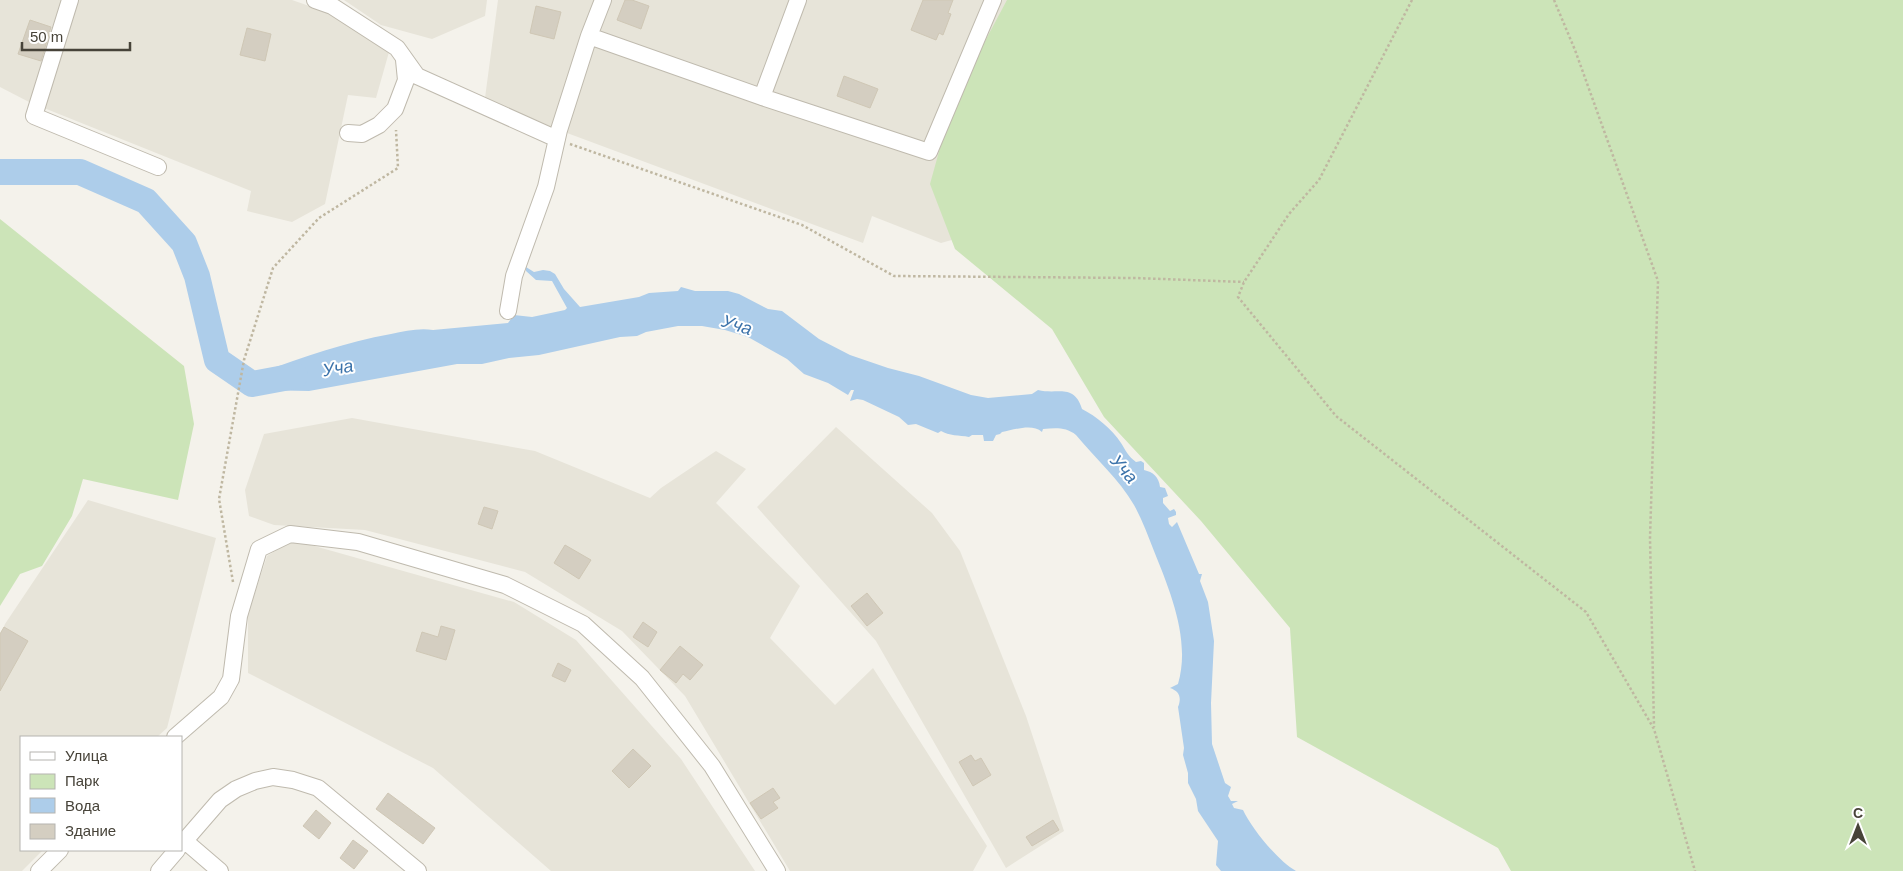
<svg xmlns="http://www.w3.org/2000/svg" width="1903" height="871" font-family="Arial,sans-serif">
<rect width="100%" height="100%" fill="#f4f2eb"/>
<path fill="#e7e4d9" d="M 0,0 L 292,0 L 338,16 L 389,52 L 376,98 L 348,95 L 325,204 L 292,222 L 247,211 L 251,191 L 29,102 L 0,87 Z
M 344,0 L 487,0 L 485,16 L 432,39 L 381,25 Z
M 498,0 L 1387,0 L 1012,223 L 941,243 L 872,216 L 863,243 L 559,130 L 485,98 Z
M 352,418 L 535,451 L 650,498 L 661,488 L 716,451 L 746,469 L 716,503 L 800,586 L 770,638 L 835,705 L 873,668 L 987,846 L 973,871 L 790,871 L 685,696 L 622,631 L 525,572 L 365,530 L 274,525 L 249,516 L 245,490 L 264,434 Z
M 836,427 L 932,513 L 960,551 L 1026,716 L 1064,831 L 1006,868 L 876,641 L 757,507 Z
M 88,500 L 216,538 L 167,728 L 157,737 L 21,737 L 21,850 L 43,850 L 22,871 L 0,871 L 0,636 L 5,624 Z
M 293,540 L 514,602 L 576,640 L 681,759 L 755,871 L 551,871 L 433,768 L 248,673 L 248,614 L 267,556 Z"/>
<path fill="#cce4b8" d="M 1007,0 L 1903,0 L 1903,871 L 1511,871 L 1498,848 L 1297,737 L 1290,628 L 1201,521 L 1104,417 L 1052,329 L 955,249 L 930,184 L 953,101 Z
M 0,219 L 184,366 L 194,424 L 178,500 L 83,479 L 72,516 L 42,566 L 20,574 L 0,606 Z"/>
<path fill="#adcdea" d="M 526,267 L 534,272 L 543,270 L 550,271 L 555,274 L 564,289 L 580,307 L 639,297 L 649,293 L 678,291 L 681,287 L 695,291 L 728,291 L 739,294 L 768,309 L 782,311 L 819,339 L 850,355 L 888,368 L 919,376 L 971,395 L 988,398 L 1032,394 L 1038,390 C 1057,395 1074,383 1082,409 C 1096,416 1112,429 1121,443 C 1126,451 1128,456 1136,462 L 1141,461 L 1144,463 L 1144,470 C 1153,472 1159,477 1160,487 L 1165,488 L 1168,496 L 1163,498 L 1163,503 L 1170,511 L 1174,509 L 1176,512 L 1176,515 L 1168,518 L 1169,524 L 1172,527 L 1177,522 L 1199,574 L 1202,574 L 1200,581 L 1208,602 L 1214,641 L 1211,703 L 1212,744 L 1225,783 L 1231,787 L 1228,796 L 1231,801 L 1238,801 L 1232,804 L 1234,808 L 1243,810 C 1252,829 1278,861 1296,871 L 1221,871 L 1216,865 L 1218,841 L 1198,811 L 1196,799 L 1188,783 L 1188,773 L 1183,755 L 1184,748 L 1178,707 C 1182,697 1179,691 1170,688 L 1178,684 C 1191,640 1170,591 1154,551 C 1148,536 1142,519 1134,505 C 1119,479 1095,458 1076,435 C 1066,427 1056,428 1043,429 L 1042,432 C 1032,423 1014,430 1002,432 L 1000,434 L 996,435 L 993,441 L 984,441 L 983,435 L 972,435 L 969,437 C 959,435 949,436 941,431 L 938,433 L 916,424 L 908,425 L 899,417 L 863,400 L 857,399 L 850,401 L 854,390 L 851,390 L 848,395 L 828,383 L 804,374 L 787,359 L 748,337 L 725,330 L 702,326 L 678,326 L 646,332 L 637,336 L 620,337 L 539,355 L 509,358 L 482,364 L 457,364 L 309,391 L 259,390 L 260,373 C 303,357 346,342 391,334 C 405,331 419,328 433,330 L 508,323 L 514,315 L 532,317 L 565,310 L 567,308 L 552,281 L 536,280 L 526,271 Z"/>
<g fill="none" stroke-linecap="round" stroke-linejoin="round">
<path stroke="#adcdea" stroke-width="26" d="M 0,172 L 80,172 L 146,201 L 184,243 L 197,276 L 217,360 L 252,384 L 295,376"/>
</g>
<path fill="#d4cec1" stroke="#cfc7b5" d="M 625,0 L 632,0 L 649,6 L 641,29 L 617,20 Z
M 923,0 L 953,0 L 948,13 L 951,14 L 943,35 L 939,33 L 936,40 L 911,30 Z
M 536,6 L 561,12 L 554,39 L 530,33 Z
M 30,20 L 51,27 L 41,61 L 18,54 Z
M 247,28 L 271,34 L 265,61 L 240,55 Z
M 844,76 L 878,89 L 870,108 L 837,96 Z
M 484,507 L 498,511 L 492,529 L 478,524 Z
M 565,545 L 591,560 L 579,579 L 554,563 Z
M 867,593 L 883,613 L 867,626 L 851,606 Z
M 643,622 L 657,632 L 648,647 L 633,637 Z
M 441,626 L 455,630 L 446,660 L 416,651 L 422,632 L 438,637 Z
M 4,627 L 28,641 L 0,691 L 0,634 Z
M 680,646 L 703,665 L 690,680 L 683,674 L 676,683 L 660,670 Z
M 558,663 L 571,670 L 565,682 L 552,676 Z
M 633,749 L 651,766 L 629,788 L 612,771 Z
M 971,755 L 975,761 L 981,758 L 991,775 L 973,786 L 959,762 Z
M 773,788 L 780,798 L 773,802 L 778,808 L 761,819 L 750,803 Z
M 388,793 L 435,828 L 423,844 L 376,809 Z
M 316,810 L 331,823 L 319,839 L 303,826 Z
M 1053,820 L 1059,830 L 1032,846 L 1026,837 Z
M 353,840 L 368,851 L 354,869 L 340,858 Z"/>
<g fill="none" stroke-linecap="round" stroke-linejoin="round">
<g stroke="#bfbaae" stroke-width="18">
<path id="minor" d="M 70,0 L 34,116 L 158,167
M 315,0 L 332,6 L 397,48 L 417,76 L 557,139
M 589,36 L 762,97 L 929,152 L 993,0
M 762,97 L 798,0
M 348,133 L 362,134 L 379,125 L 395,109 L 406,80 L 404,60
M 508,311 L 514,276 L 546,187 L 559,130 L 589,36 L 603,0
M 175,737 L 221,697 L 231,679 L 239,616 L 259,549 L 290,534 L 358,542 L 505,585 L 583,624 L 642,678 L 712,766 L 777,871
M 185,841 L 220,871
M 181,845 L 220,800 L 236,789 L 255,781 L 273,777 L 293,780 L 318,788 L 418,871
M 39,871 L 60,850
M 159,871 L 177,850"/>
</g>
<path stroke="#bfb7a1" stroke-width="2.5" stroke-dasharray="2.5 2.5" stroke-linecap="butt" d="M 1412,0 L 1319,180 L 1289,214 L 1244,282 L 1238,297 L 1336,416 L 1586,612 L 1654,729 L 1695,871
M 1554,0 L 1575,50 L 1658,281 L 1650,538 L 1654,727
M 570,144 L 802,225 L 894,276 L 1135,278 L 1244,282
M 233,582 L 219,499 L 244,360 L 273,268 L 319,218 L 398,168 L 396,130"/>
<use href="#minor" stroke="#fff" stroke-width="16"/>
</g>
<g text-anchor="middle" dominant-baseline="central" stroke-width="4" stroke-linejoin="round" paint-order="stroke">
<g font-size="18" font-style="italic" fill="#3c73aa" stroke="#fff">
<text transform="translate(737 325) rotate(18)">Уча</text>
<text transform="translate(338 368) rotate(-10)">Уча</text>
<text transform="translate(1124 469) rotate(49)">Уча</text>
</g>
</g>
<rect x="20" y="736" width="162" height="115" fill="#ffffff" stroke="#b5b4b0"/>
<rect x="30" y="752" width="25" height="8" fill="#ffffff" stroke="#b5b4b0"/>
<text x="65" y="761" font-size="15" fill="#474339">Улица</text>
<rect x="30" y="774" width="25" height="15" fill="#cce4b8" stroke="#b5b4b0"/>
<text x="65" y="786" font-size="15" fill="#474339">Парк</text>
<rect x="30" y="798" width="25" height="15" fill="#adcdea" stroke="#b5b4b0"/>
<text x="65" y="811" font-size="15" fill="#474339">Вода</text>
<rect x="30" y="824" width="25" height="15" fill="#d4cec1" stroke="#b5b4b0"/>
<text x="65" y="836" font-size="15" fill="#474339">Здание</text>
<g transform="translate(1858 826)" stroke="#ffffff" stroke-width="4" paint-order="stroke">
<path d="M0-4L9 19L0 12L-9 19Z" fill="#474339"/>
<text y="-8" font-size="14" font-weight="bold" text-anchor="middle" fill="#474339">С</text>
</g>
<path d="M22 42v8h108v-8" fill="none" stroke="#474339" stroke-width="2.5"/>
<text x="30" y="42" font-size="15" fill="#474339" stroke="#ffffff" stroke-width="4" paint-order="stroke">50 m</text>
</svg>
